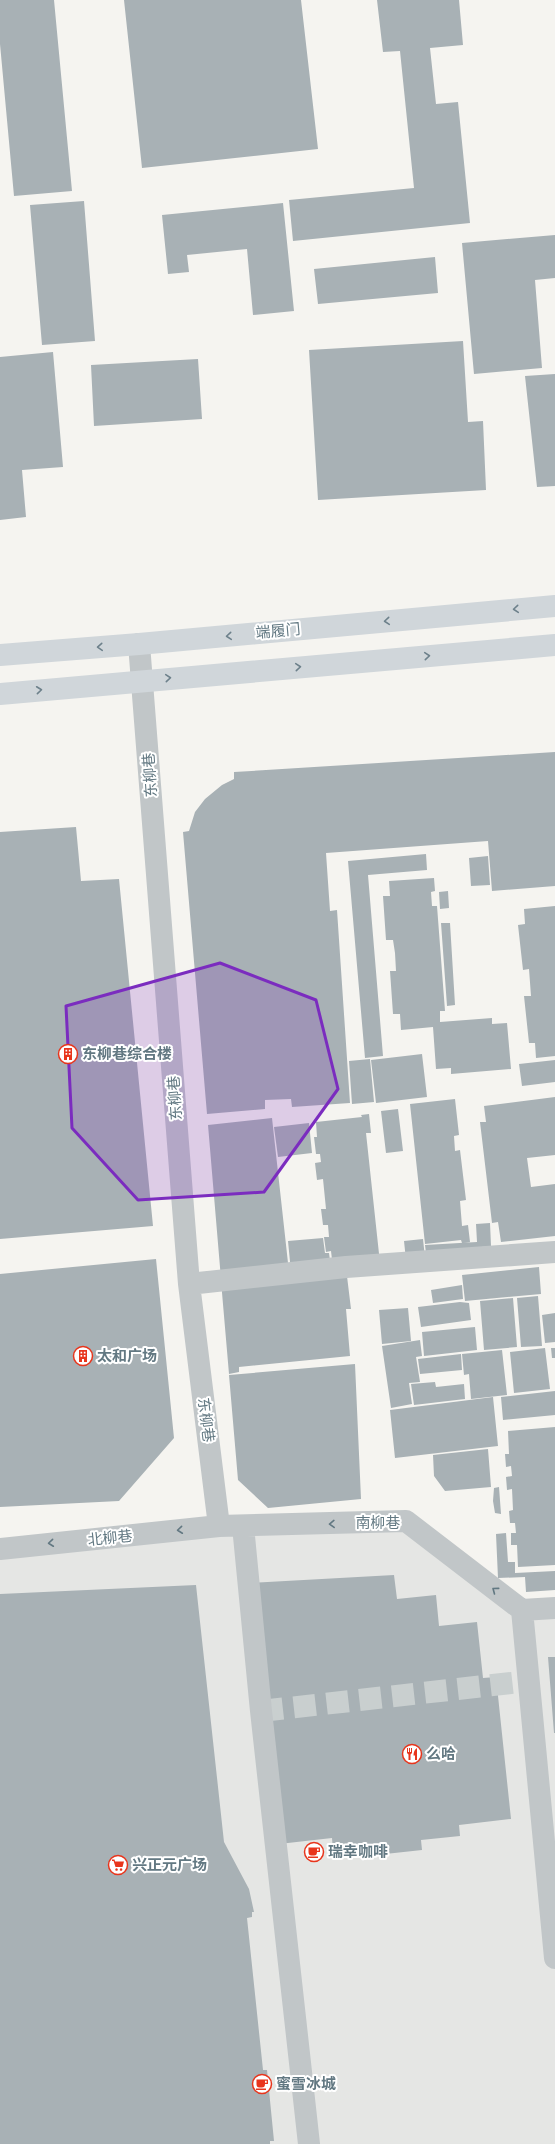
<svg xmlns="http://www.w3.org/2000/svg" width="555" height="2144" font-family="Cabin,'Noto Sans SC',sans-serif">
<rect width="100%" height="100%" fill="#f5f4f0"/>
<path fill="#e5e6e4" d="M 406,1521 L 522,1610 L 555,1608 L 555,2144 L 0,2144 L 0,1549 Z"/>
<path fill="#a8b1b5" d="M 0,0 L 54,0 L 72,191 L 14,196 L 0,44 Z
M 124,0 L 301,0 L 318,149 L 142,168 Z
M 377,0 L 459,0 L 463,45 L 430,48 L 436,104 L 458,102 L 470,223 L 293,241 L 289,200 L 414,188 L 400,51 L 383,52 Z
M 84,201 L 95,341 L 42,345 L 30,205 Z
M 283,203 L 294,311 L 253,315 L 247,249 L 187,255 L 189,272 L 168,274 L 162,215 Z
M 555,235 L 555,278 L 535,280 L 542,368 L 474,374 L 462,243 Z
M 435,257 L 438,293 L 318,304 L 314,269 Z
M 463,341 L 468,422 L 483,421 L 486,490 L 318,500 L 309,350 Z
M 53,352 L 63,467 L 22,470 L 26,517 L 0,520 L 0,357 Z
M 198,359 L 202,419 L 94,426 L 91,365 Z
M 555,374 L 555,486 L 537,487 L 525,376 Z
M 555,752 L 555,886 L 492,891 L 488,841 L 326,853 L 330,911 L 337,910 L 350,1103 L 292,1107 L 291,1099 L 265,1100 L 265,1109 L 207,1114 L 183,832 L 189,831 L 195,812 L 205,799 L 222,785 L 234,779 L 234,772 Z
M 76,827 L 81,881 L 119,879 L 153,1226 L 0,1239 L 0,832 Z
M 426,854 L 427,870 L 368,875 L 383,1056 L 365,1058 L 348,861 Z
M 488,856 L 490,885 L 471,886 L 469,858 Z
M 434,878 L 435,891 L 431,892 L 432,906 L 437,906 L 445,1011 L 440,1011 L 440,1022 L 492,1018 L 492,1024 L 507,1023 L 511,1069 L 451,1074 L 451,1068 L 436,1069 L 433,1027 L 401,1030 L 400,1014 L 393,1014 L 390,971 L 396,971 L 395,953 L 393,940 L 386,940 L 383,896 L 390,896 L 389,881 Z
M 448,891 L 449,908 L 440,909 L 439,892 Z
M 555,906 L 555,1056 L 536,1058 L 535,1043 L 529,1043 L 524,996 L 531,996 L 529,969 L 523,970 L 518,925 L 525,924 L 524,909 Z
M 441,923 L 450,923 L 455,1005 L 447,1006 Z
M 422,1054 L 427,1097 L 376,1103 L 371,1060 Z
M 370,1059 L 374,1102 L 352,1104 L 349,1061 Z
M 555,1060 L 555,1082 L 522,1086 L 519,1064 Z
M 555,1097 L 555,1155 L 527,1158 L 531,1187 L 555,1184 L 555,1236 L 501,1242 L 498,1222 L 492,1223 L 480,1122 L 486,1122 L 484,1106 Z
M 455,1099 L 459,1135 L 454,1136 L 455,1151 L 460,1150 L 466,1200 L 460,1201 L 462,1226 L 468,1225 L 470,1242 L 462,1243 L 461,1240 L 425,1244 L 410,1104 Z
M 398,1109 L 403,1151 L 386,1153 L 381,1111 Z
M 369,1114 L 371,1133 L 366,1133 L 380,1263 L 333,1268 L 331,1251 L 326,1252 L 324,1237 L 329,1237 L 328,1225 L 323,1225 L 321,1209 L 326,1209 L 323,1179 L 317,1180 L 315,1163 L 321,1162 L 320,1154 L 316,1154 L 314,1137 L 317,1137 L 316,1122 L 362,1117 L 361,1115 Z
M 272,1118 L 289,1272 L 221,1279 L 208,1125 Z
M 309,1123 L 312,1153 L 278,1157 L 274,1127 Z
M 490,1223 L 491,1246 L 426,1253 L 425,1245 L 477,1242 L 476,1224 Z
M 323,1238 L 325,1253 L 329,1253 L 331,1268 L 291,1272 L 288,1241 Z
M 423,1239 L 425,1258 L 406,1260 L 404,1241 Z
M 156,1259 L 174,1438 L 119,1501 L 0,1507 L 0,1274 Z
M 539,1267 L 541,1294 L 465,1301 L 462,1275 Z
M 346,1268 L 351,1309 L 346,1309 L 350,1356 L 239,1367 L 239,1372 L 229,1374 L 221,1281 Z
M 462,1285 L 463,1299 L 433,1303 L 431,1290 Z
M 538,1296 L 542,1346 L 521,1347 L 517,1298 Z
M 513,1298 L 517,1347 L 484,1350 L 480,1301 Z
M 460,1302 L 469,1303 L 471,1320 L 421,1327 L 418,1307 Z
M 408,1308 L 411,1341 L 382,1344 L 379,1310 Z
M 555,1313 L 555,1342 L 545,1343 L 542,1315 Z
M 475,1327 L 477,1350 L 424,1356 L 422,1332 Z
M 420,1340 L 422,1356 L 416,1357 L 420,1382 L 409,1383 L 412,1404 L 391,1408 L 382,1346 Z
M 545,1348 L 550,1389 L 514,1393 L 510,1352 Z
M 551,1348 L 555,1348 L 555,1358 L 552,1358 Z
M 502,1350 L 507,1395 L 471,1399 L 469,1374 L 464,1375 L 462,1354 Z
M 461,1354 L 462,1370 L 420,1374 L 418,1359 Z
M 355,1364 L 361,1499 L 268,1508 L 238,1480 L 229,1375 Z
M 435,1382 L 436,1387 L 464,1384 L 465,1399 L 414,1405 L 411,1384 Z
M 555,1391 L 555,1415 L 503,1420 L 501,1397 Z
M 493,1397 L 498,1446 L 395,1458 L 390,1410 Z
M 555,1427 L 555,1565 L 518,1567 L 517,1545 L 511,1545 L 511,1533 L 516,1533 L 515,1523 L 510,1523 L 509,1511 L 513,1510 L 512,1489 L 507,1490 L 506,1477 L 512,1476 L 511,1466 L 506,1467 L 505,1454 L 509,1454 L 508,1431 Z
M 488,1449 L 491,1487 L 445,1491 L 434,1476 L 433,1455 Z
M 499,1487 L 501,1514 L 495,1513 L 493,1501 L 494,1488 Z
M 506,1533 L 508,1562 L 515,1562 L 515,1573 L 555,1571 L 555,1590 L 526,1592 L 525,1577 L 498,1578 L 496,1534 Z
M 394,1575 L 397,1599 L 436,1595 L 439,1626 L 477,1622 L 483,1678 L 496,1677 L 511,1819 L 459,1825 L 460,1836 L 421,1840 L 422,1850 L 376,1855 L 375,1846 L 333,1851 L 332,1838 L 279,1844 L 251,1583 Z
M 196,1585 L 224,1842 L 249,1889 L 254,1912 L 252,1912 L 252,1917 L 247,1918 L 263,2070 L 267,2070 L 274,2141 L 270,2141 L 270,2144 L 0,2144 L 0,1594 Z
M 548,1657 L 555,1657 L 555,1733 L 554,1733 Z"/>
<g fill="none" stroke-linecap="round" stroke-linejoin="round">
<path stroke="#c9cfcf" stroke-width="22" stroke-dasharray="22 11" stroke-linecap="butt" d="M 261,1711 L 529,1681"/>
<path stroke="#c1c6c8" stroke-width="22" d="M 139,644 L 189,1284 L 219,1526
M 189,1284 L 346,1267 L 555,1252
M 243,1526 L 261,1711 L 309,2144
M 0,1549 L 219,1526 L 406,1521 L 522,1610 L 555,1608
M 522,1610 L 555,1958"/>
<path stroke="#d0d6da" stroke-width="22" d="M 0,655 L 139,644 L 555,606
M 0,694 L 555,645"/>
</g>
<defs><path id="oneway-chevron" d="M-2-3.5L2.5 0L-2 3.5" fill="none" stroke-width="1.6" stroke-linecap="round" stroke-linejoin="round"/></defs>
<g stroke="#6d818b">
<use href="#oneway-chevron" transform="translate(516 609) rotate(175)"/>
<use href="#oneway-chevron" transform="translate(387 621) rotate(175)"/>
<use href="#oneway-chevron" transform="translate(229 636) rotate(175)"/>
<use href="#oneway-chevron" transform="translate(100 647) rotate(176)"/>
<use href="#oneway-chevron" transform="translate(427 656) rotate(-5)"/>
<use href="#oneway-chevron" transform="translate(298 667) rotate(-5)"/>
<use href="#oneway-chevron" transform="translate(168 678) rotate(-5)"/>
<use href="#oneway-chevron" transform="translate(39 690) rotate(-6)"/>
</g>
<g stroke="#627882">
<use href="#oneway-chevron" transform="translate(332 1524) rotate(178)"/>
<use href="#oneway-chevron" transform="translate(180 1530) rotate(174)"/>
<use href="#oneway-chevron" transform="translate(51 1543) rotate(174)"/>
<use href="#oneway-chevron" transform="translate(495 1590) rotate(-143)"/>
</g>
<path fill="#7b2cbf" fill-opacity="0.2" stroke="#7b2cbf" stroke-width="3" stroke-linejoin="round" d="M 220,963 L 316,1000 L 338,1089 L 264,1192 L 138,1200 L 72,1128 L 66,1006 Z"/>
<defs>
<g id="building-ring" transform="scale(1)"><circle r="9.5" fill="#fff" stroke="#e8351c" stroke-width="1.5"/><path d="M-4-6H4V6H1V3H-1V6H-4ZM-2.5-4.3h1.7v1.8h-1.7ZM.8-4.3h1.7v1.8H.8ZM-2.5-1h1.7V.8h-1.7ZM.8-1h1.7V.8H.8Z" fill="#e8351c"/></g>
<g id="restaurant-ring" transform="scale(1)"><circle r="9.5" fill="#fff" stroke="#e8351c" stroke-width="1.5"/><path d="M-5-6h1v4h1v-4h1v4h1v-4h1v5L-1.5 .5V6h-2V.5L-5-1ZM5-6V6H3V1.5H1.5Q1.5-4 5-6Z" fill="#e8351c"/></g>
<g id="cafe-ring" transform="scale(1)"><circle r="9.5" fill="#fff" stroke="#e8351c" stroke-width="1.5"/><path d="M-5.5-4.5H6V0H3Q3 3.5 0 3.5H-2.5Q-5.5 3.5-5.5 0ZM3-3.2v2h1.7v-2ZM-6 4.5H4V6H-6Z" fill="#e8351c"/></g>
<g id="supermarket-ring" transform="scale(1)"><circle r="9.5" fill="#fff" stroke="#e8351c" stroke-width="1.5"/><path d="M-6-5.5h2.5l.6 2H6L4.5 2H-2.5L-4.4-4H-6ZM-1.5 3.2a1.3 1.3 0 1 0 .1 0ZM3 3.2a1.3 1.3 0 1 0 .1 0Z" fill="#e8351c"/></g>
</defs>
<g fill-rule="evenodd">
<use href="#building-ring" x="68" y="1054"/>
<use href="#building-ring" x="83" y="1356"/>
<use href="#restaurant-ring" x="412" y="1754"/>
<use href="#cafe-ring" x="314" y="1852"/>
<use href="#supermarket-ring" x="118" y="1865"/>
<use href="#cafe-ring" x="262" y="2084"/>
</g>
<g text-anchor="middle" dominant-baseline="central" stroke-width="4" stroke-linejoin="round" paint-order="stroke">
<g font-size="15" fill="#627882" stroke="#fff">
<text transform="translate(278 631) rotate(-5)">端履门</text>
<text transform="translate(150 775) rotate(-94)">东柳巷</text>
<text transform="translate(175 1098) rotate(-94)">东柳巷</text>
<text transform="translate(206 1420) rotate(83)">东柳巷</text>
<text x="378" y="1523">南柳巷</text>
<text transform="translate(110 1538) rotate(-6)">北柳巷</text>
</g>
<g font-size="15" font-weight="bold" fill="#627882" stroke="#fff" text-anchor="start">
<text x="82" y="1054">东柳巷综合楼</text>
<text x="97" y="1356">太和广场</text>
<text x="426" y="1754">么哈</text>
<text x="328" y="1852">瑞幸咖啡</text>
<text x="132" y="1865">兴正元广场</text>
<text x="276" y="2084">蜜雪冰城</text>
</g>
</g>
</svg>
